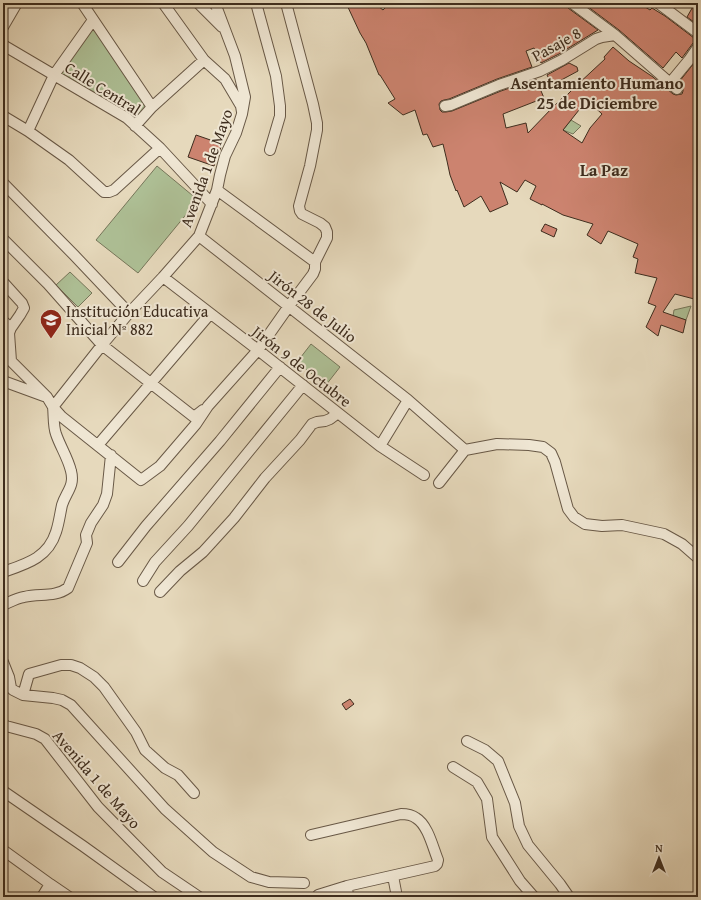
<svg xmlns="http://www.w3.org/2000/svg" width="701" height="900" font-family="'Gentium Book Plus',serif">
<rect width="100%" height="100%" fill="#e6d9bc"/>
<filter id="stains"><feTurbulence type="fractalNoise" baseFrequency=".005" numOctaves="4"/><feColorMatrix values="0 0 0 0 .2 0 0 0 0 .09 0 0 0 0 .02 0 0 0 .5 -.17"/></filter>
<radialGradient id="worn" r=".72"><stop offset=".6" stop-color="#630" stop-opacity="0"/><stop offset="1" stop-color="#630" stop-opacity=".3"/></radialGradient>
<path fill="#aec096" stroke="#76765a" d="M 93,26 L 148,107 L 135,120 L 61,74 Z
M 571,120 L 581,126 L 573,134 L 563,130 Z
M 157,166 L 198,200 L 138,273 L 96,240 Z
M 70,272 L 92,293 L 78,307 L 56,285 Z
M 691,306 L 686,320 L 673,316 L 674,310 Z
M 311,344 L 340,367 L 326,385 L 297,362 Z"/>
<path fill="#cc836f" stroke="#3e2d1e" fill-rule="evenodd" d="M 346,3 L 374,3 L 383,10 L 390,3 L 566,3 L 568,8 L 598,30 L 559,54 L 541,63 L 534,48 L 526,51 L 532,67 L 497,79 L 449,99 L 444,100 L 441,101 L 439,104 L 440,110 L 442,112 L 446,112 L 452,111 L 501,91 L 536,79 L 544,98 L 503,114 L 506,128 L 526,123 L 528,133 L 554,106 L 566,94 L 567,95 L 577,85 L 605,59 L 604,57 L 613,47 L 629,61 L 653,77 L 673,94 L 676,95 L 682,94 L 683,91 L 683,87 L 679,82 L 698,58 L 698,300 L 675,294 L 663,312 L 686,320 L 683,333 L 661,325 L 658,336 L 646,327 L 656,306 L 648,303 L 657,278 L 635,273 L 638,259 L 633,257 L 638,244 L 608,231 L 601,244 L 587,235 L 593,224 L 563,215 L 542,204 L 542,205 L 530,199 L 536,186 L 525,180 L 517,192 L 500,182 L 508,204 L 490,212 L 481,196 L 464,207 L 457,190 L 456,191 L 450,175 L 447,161 L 443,144 L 433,147 L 427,134 L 423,135 L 415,110 L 403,115 L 388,103 L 395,99 L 380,75 L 379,75 L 366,43 L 360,33 ZM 587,100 L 602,114 L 590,128 L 582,143 L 563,130 Z
M 583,3 L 639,3 L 650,10 L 652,8 L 665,16 L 694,38 L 698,39 L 698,41 L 693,43 L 682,58 L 676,52 L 663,68 L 619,30 Z
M 695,3 L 698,3 L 698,25 L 687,17 Z
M 569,63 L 577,67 L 578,71 L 552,85 L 547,75 Z
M 196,135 L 222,144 L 214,166 L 188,157 Z
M 545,224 L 557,229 L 554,237 L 541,231 Z
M 350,699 L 354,704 L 346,710 L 342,704 Z"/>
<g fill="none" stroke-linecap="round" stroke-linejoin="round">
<g stroke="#685846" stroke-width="12">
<path id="minor" d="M 82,3 L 152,107
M 163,3 L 204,60 L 225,79 L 241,106 L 242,112
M 198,3 L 222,27
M 256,3 L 276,76 L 280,106 L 280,116 L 270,150
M 286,3 L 313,104 L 317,123 L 317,130 L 310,166 L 299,206 L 300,211 L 302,214 L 320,223 L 325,227 L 327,232 L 327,238 L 315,262
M 572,3 L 615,35 L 677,89
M 658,3 L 698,33
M 3,27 L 17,3
M 3,45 L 127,118 L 160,148 L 212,204
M 670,83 L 689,60 L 698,47
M 445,106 L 451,105 L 499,85 L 540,71 L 562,60 L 596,39 L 602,37 L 615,35
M 3,116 L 28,131 L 69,160 L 104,192 L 109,192 L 114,190 L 160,148
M 135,126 L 152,107 L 204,60
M 28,131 L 54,75 L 93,20
M 3,183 L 74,255 L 129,313
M 199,236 L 408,400 L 465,450 L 497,444 L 529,445 L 543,447 L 551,453 L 555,462 L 568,509 L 574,517 L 585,524 L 602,526 L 622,525 L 664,534 L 682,544 L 698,558
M 3,239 L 48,284 L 102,345 L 194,417 L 203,410
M 163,277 L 258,350 L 380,446 L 424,475
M 3,282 L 22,303 L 24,308 L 20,315 L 11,328 L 9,333 L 11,361 L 47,397 L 53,407 L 62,417 L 141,480 L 160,466 L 196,424 L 208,406 L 258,350 L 289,306 L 313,274 L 315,269 L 315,262 L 217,190
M 3,321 L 11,328
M 3,381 L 44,396
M 98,445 L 210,314
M 380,446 L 408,400
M 439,483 L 465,450
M 118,562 L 146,526 L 220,441 L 280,367
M 3,572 C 26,564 48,558 56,532 C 59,523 60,514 62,505 C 66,492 75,486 71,471 C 68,458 60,446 56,434 C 53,426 54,415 53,407 L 102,345 L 129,313 L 163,277 L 199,236 L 217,190 L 220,175 L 225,156 L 236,133 L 242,114 L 245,97 L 235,56 L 215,3
M 143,581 L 155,562 L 188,526 L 303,385
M 160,592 L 180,571 L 203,552 L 234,518 L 265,478 L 300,440 L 312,424 L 317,422 L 325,421 L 330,419 L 338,413
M 3,605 C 10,602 17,598 24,597 C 40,593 54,598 68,588 L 87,543 L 86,535 L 91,523 L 103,505 L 107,494 L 111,455
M 3,662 L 9,677 L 11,688 L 13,690 L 23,695 L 53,698 L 62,700 L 71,705 L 165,809 L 213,852 L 251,877 L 269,882 L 304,883
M 23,695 L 29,674 L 61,665 L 71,665 L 80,668 L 94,677 L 104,687 L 136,732 L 145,750 L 165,768 L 178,775 L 194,793
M 3,724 L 6,726 L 36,734 L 45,739 L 98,807 L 162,872 L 199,897
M 467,741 L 485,750 L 498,761 L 515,803 L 519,826 L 528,845 L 560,884 L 569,897
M 453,767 L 477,782 L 487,799 L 492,837 L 520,881 L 534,897
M 3,791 L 83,846 L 154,897
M 311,835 L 401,814 C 406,814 412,815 416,818 C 428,825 433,848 438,860 L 437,864 L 435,866 L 347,886 L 318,895 L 317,897
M 3,850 L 50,884 L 69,897
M 393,876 L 397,897
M 347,886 L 348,897
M 42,897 L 50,884"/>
</g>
<use href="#minor" stroke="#efe6d3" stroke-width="10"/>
</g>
<defs>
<g id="school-pin" transform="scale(1.15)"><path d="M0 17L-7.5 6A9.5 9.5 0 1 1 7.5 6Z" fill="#8f2418" stroke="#efe6d3"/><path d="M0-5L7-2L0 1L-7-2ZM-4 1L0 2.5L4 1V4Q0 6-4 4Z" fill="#fff"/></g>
</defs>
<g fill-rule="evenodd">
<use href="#school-pin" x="51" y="320"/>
</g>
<g text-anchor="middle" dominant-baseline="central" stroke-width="4" stroke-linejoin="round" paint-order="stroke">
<g font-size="16" fill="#3e2d1e" stroke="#efe6d3">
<text transform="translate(556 44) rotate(-29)">Pasaje 8</text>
<text transform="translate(103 88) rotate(32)">Calle Central</text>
<text transform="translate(206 168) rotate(-70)">Avenida 1 de Mayo</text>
<text transform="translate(313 306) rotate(38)">Jirón 28 de Julio</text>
<text transform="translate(302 366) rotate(38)">Jirón 9 de Octubre</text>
<text transform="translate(97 779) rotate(49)">Avenida 1 de Mayo</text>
</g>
<g font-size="16" fill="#3e2d1e" stroke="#efe6d3" text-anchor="start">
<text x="66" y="311">Institución Educativa<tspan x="66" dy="18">Inicial Nº 882</tspan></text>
</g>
<g font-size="17" font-weight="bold" fill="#3e2d1e" stroke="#efe6d3">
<text x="597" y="82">Asentamiento Humano<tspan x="597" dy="20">25 de Diciembre</tspan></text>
<text x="604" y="169">La Paz</text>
</g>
</g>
<rect width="701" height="900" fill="none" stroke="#e6d9bc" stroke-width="16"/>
<rect x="4" y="4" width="693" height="892" fill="none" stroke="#3e2d1e" stroke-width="2"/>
<rect x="8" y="8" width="685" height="884" fill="none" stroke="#3e2d1e"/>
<g transform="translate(659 858)" stroke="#efe6d3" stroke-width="3" paint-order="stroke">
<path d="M0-3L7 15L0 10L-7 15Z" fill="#3e2d1e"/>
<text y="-6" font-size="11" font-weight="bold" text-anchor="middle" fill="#3e2d1e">N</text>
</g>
<rect width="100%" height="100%" filter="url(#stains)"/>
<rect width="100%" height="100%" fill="url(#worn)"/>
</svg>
